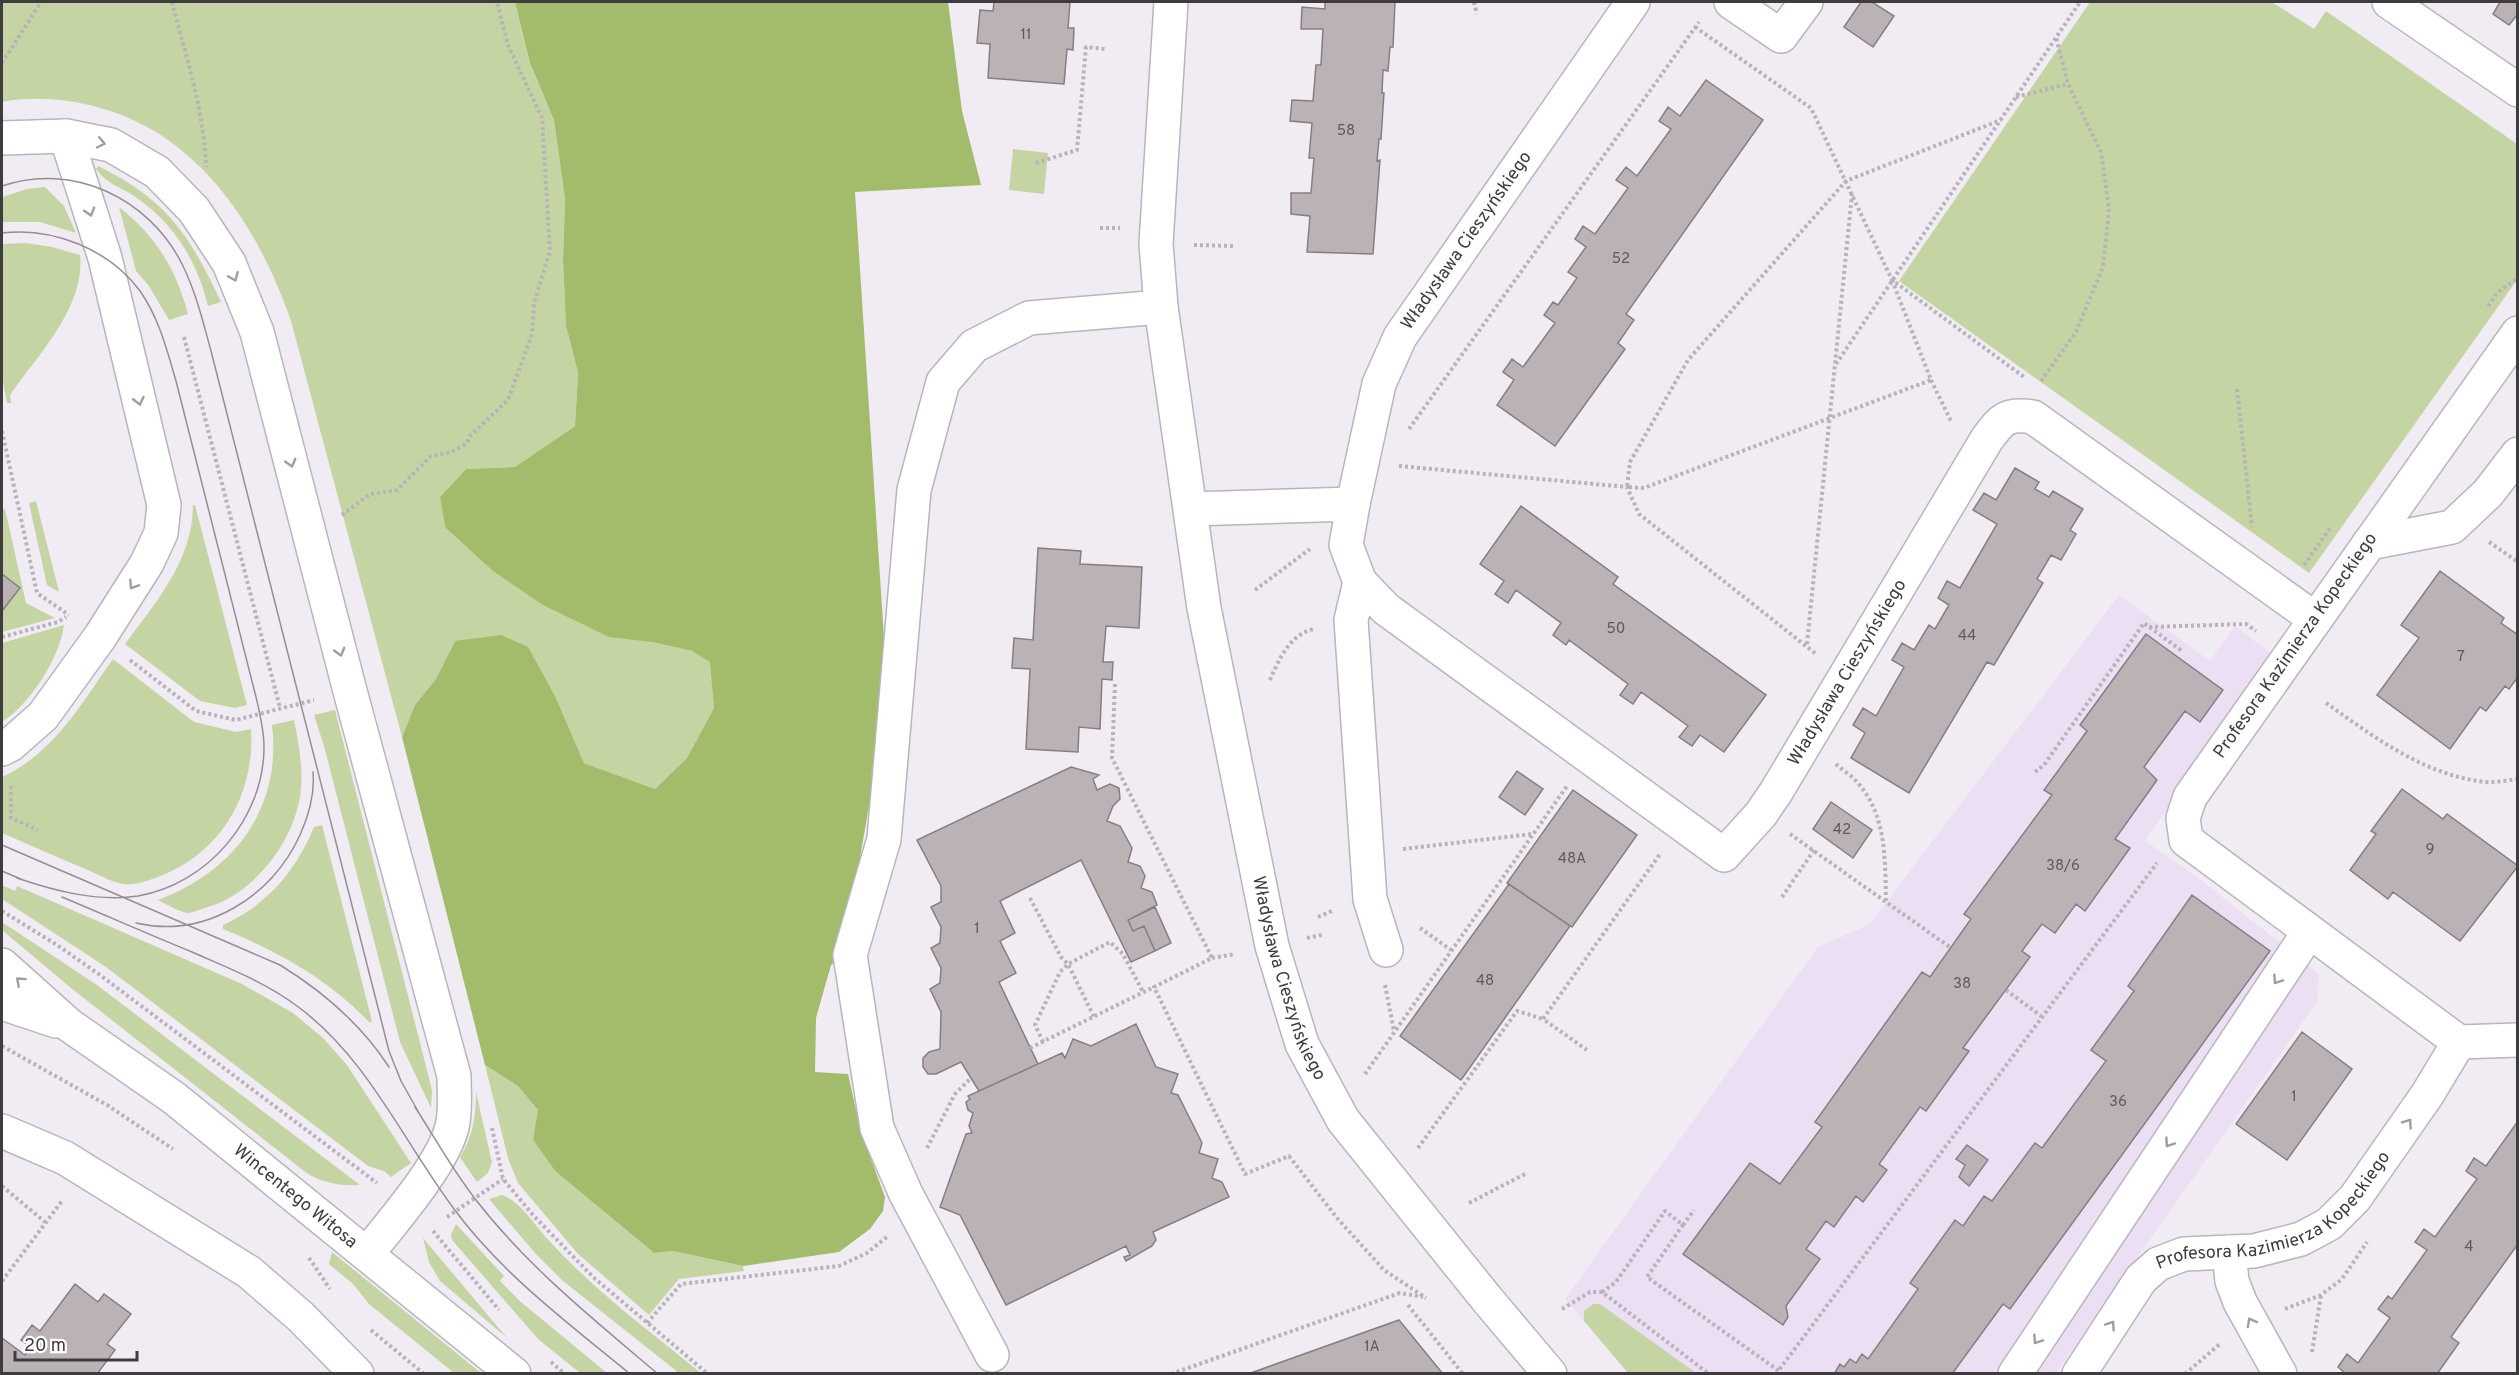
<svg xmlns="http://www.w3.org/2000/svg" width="2519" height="1375" font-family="Overpass,sans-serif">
<rect width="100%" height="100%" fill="#f1ecf4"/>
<path fill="#ecdff3" d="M 2119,595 L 2210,661 L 2235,626 L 2274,656 L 2145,841 L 2196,876 L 2319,974 L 2317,1002 L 2056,1373 L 1628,1373 L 1565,1299 L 1818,947 L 1870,924 Z"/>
<path fill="#c4d5a3" d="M 2,2 L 515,2 L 530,63 L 554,120 L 565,199 L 563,260 L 566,326 L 578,372 L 575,426 L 515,467 L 466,469 L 440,497 L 445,527 L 652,642 L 692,651 L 711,662 L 714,708 L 687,758 L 655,789 L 584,763 L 556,698 L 455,641 L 436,679 L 415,705 L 402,737 L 291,321 C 258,226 199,134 97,107 C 66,99 33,96 2,102 Z
M 2090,2 L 2272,2 L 2314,29 L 2326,11 L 2517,144 L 2517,280 L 2309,573 L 1899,281 Z
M 1013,149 L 1048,153 L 1044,194 L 1009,190 Z
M 98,166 C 167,200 189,234 221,302 L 208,306 C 197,261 175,225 137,198 C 120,186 109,186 96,169 Z
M 45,187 L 64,206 L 76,233 L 40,222 L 2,222 L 2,197 L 27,189 Z
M 119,207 C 156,236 176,269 188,314 L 169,320 L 149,286 L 136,271 Z
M 26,243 L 52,247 L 80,255 C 86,306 38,355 10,395 L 11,403 L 7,403 L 2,377 L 2,244 Z
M 36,501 L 59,592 L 47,585 L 29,503 Z
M 193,505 L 195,505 L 247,705 L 235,708 L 200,701 L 125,644 C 156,602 193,560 193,505 Z
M 5,509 L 26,603 L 55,618 L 2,632 L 2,510 Z
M 64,625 C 60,658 30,704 2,722 L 2,643 Z
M 113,659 L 194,722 L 236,732 L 251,729 C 255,793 223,850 163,875 C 153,879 135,886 124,884 C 113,883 100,875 90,871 C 60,858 31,846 2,833 L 2,777 C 54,753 81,704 113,659 Z
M 335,710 L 429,1078 L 432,1091 L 431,1108 L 400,1042 L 324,746 L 314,715 Z
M 294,720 C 299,745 304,771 300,797 C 292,844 253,895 205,908 C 200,909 193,913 188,913 C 179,912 166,904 158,900 C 234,872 282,808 272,725 Z
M 322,825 L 372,1021 L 370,1023 C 328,979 279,952 223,929 L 223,925 C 267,905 296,871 314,827 Z
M 2,885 L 15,891 L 17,886 L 242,984 L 293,1013 L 323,1038 L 347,1065 L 411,1163 L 391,1177 L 384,1171 L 368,1166 L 106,967 L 2,899 Z
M 2,922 L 97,985 L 360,1185 C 339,1186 321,1183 304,1171 L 71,988 L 2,930 Z
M 485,1065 L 518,1086 L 539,1111 L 533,1140 L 555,1171 L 654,1253 L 673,1251 L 743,1266 L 744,1271 L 679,1279 L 649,1315 L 578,1254 L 518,1183 L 508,1158 Z
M 476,1092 L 492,1162 L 488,1173 L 477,1182 L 460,1157 C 473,1136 476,1116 476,1092 Z
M 502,1195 C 519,1200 533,1223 545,1236 C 591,1288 648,1330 701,1373 L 679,1373 L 563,1281 L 535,1253 L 489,1199 Z
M 456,1224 L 504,1276 L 500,1281 L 521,1302 L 607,1373 L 580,1373 L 538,1339 L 452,1240 L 451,1234 Z
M 423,1238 L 507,1338 L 440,1281 L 429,1262 Z
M 332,1252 L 481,1373 L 454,1373 L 369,1304 L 353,1284 L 329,1264 Z
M 1593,1304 L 1600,1304 L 1696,1373 L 1628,1373 L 1584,1321 L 1584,1311 Z"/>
<path fill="#a3bc6b" d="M 515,2 L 948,2 L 962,111 L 981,185 L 855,192 L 885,654 L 880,743 L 843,955 L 831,965 L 816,1018 L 815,1072 L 848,1074 L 861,1132 L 885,1197 L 883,1211 L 870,1229 L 839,1252 L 743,1266 L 673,1251 L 654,1253 L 555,1171 L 533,1140 L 538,1110 L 518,1086 L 485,1065 L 402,737 L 415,705 L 436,679 L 455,641 L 501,635 L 528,647 L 556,698 L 584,763 L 655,789 L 687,758 L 714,708 L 710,662 L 692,651 L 652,642 L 609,637 L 543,605 L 493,571 L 445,527 L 440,497 L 466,469 L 515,467 L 575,426 L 578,372 L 566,326 L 563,260 L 565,199 L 554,120 L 530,63 Z"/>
<path fill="#bbb2b6" stroke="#867e82" stroke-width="1.5" d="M 994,2 L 1070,2 L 1068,28 L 1074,28 L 1073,50 L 1067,49 L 1064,84 L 988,78 L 990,44 L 977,43 L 980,10 L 993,11 Z
M 1325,2 L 1395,2 L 1393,47 L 1390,47 L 1388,71 L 1383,70 L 1382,93 L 1384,93 L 1381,139 L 1379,139 L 1377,161 L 1380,160 L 1373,254 L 1307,252 L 1310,216 L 1291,214 L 1291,193 L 1311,193 L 1314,158 L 1309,158 L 1312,123 L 1290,121 L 1292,100 L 1313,101 L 1316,65 L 1321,65 L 1323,29 L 1301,29 L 1302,7 L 1325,9 Z
M 1861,2 L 1872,2 L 1894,16 L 1873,47 L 1844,27 Z
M 2500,2 L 2518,2 L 2518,14 L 2509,25 L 2493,14 Z
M 1706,80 L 1763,120 L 1626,314 L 1634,320 L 1618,343 L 1625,349 L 1555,446 L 1497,405 L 1514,380 L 1503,372 L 1512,359 L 1523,367 L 1555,323 L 1544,315 L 1553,302 L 1558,305 L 1577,278 L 1568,272 L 1586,247 L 1575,239 L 1583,226 L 1595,234 L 1628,188 L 1616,180 L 1626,167 L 1637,176 L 1671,129 L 1659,121 L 1668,107 L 1680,116 Z
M 2015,468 L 2039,482 L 2035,489 L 2049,497 L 2053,491 L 2083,509 L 2070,530 L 2076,534 L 2061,560 L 2051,555 L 2037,579 L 2043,583 L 1994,665 L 1987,662 L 1909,793 L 1851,758 L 1865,733 L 1853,725 L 1863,708 L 1876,716 L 1904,667 L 1892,660 L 1902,643 L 1914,650 L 1929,625 L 1935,629 L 1949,605 L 1938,598 L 1947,581 L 1960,588 L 1997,524 L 1973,510 L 1984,493 L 1996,500 Z
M 1521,506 L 1618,577 L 1613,584 L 1766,695 L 1724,752 L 1700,735 L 1692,746 L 1679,737 L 1688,726 L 1641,692 L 1633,704 L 1620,695 L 1628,684 L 1569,640 L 1566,645 L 1553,635 L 1561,623 L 1516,590 L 1508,603 L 1495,594 L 1504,581 L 1480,564 Z
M 1038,548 L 1081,551 L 1080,564 L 1142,567 L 1139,628 L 1106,626 L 1103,662 L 1113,662 L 1112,680 L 1102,679 L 1100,729 L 1079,727 L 1078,752 L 1026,749 L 1030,669 L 1012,668 L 1014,638 L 1033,640 Z
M 2440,571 L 2504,618 L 2501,623 L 2518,635 L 2518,677 L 2509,689 L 2505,686 L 2486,711 L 2480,707 L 2450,749 L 2377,695 L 2419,638 L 2401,625 Z
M 2,574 L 20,588 L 2,611 Z
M 2146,634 L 2223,690 L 2200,722 L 2185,711 L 2144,767 L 2157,780 L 2115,839 L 2130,848 L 2085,911 L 2076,904 L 2055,933 L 2042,924 L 2022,951 L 2030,957 L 1963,1048 L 1969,1051 L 1926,1111 L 1920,1107 L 1879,1164 L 1887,1170 L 1863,1202 L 1856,1196 L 1834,1227 L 1826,1221 L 1806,1249 L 1820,1259 L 1786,1306 L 1788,1317 L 1783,1325 L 1683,1254 L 1750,1163 L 1780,1184 L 1822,1127 L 1815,1122 L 1922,972 L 1930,977 L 1971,919 L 1964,914 L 2052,795 L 2044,790 L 2087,731 L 2080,725 Z
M 1071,767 L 1099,775 L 1093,779 L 1097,790 L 1110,784 L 1119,788 L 1120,799 L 1113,806 L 1107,821 L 1120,826 L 1132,848 L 1128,862 L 1140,866 L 1145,876 L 1141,888 L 1152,892 L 1157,905 L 1128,920 L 1133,931 L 1144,926 L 1155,951 L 1131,962 L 1081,860 L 1000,901 L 1015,933 L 1000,941 L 1016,973 L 999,982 L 1038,1064 L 979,1091 L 961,1062 L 936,1074 L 928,1074 L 923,1067 L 923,1058 L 929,1052 L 940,1049 L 941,1012 L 930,989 L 940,983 L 941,968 L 931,948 L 940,943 L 941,927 L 931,907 L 941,902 L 941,886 L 917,840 Z
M 1517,771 L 1543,789 L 1525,815 L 1499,797 Z
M 2402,789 L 2443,819 L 2447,814 L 2518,866 L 2460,941 L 2393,892 L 2388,899 L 2350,870 L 2376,834 L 2371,831 Z
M 1573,790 L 1637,835 L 1572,927 L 1507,883 Z
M 1831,802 L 1872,830 L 1853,858 L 1813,829 Z
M 1509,884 L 1570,926 L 1461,1080 L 1400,1036 Z
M 2192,895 L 2270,951 L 2010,1309 L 2003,1304 L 1952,1374 L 1834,1374 L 1840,1364 L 1844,1367 L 1850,1359 L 1856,1363 L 1862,1354 L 1868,1359 L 1918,1289 L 1910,1283 L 1955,1220 L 1963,1226 L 1984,1196 L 1992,1201 L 2035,1143 L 2042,1148 L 2106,1061 L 2091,1050 L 2134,991 L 2128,986 Z
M 1155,907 L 1171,943 L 1155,951 L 1144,926 L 1133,931 L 1128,920 Z
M 1136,1024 L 1156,1067 L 1178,1074 L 1171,1093 L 1178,1095 L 1202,1143 L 1199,1153 L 1218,1159 L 1212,1178 L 1222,1182 L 1229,1197 L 1153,1232 L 1156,1240 L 1152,1246 L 1126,1261 L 1124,1257 L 1130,1255 L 1126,1246 L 1006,1305 L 960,1215 L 940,1207 L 966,1134 L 972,1133 L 969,1126 L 973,1113 L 968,1110 L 966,1102 L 970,1099 L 968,1096 L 1062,1053 L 1065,1058 L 1073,1039 L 1091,1046 Z
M 2302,1032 L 2352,1069 L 2287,1160 L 2236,1124 Z
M 2518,1121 L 2518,1244 L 2451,1337 L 2459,1343 L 2437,1374 L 2346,1374 L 2338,1367 L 2347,1354 L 2358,1363 L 2390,1318 L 2378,1309 L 2388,1296 L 2392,1299 L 2427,1250 L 2415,1242 L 2424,1229 L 2435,1237 L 2477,1179 L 2466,1171 L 2474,1158 L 2486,1166 Z
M 1967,1145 L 1988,1160 L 1969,1186 L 1959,1177 L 1965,1165 L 1956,1159 Z
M 75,1284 L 98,1302 L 104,1294 L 131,1314 L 107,1344 L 115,1350 L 97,1374 L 2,1374 L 2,1338 L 25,1355 L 31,1347 L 21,1340 L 32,1325 L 40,1331 Z
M 1399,1320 L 1443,1374 L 1248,1374 Z"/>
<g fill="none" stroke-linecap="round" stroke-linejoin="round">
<g stroke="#b9b5bc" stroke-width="36">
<g id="minor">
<path id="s1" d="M 1171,2 L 1156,244 L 1161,307 L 1204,608 L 1272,946 L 1302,1044 L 1343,1120 L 1486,1298 L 1550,1374"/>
<path id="s2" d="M 1633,2 L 1400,337 L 1379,384 L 1353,504 L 1346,545 L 1360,582 L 1386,609 L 1724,855 L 1761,814 L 1776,792 L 1987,439 C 2002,419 2006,413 2033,417 L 2315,619"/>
<path d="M 1731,2 L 1781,36 L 1806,2"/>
<path d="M 2389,2 L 2518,90"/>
<path d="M 2,138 L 66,136 L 111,145 L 157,172 L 194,210 L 229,263 L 257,332 L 350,691 L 454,1076 C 454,1092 456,1112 452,1127 C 442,1166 392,1222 367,1254"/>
<path d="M 2518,333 L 2190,797 L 2183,818 L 2186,840 L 2459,1042 L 2518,1040"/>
<path d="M 1191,509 L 1353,504"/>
<path d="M 2369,543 L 2452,527 L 2488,493 L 2518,454"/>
<path d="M 1360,582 L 1351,620 L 1370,899 L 1386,950"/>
<path d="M 2,749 L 10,745 L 43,716 L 100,637 L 147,563 L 161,533 L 164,505 L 105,258 L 66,136"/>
<path id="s3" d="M 2,965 L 69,1025 L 174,1098 L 514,1374"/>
<path d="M 2,1003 L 56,1021"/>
<path d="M 2,1131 L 65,1158 L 249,1272 L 301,1317 L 357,1374"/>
<path d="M 2229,1252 L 2232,1281 L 2240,1302 L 2280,1374"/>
<path d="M 992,1355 L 906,1194 L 877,1128 L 850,955 L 884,839 L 914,490 L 943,382 L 974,346 L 1029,318 L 1161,307"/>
<path d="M 2015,1374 L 2309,932"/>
<path id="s4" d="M 2079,1374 L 2141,1279 L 2158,1264 L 2184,1254 L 2254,1251 L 2301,1239 L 2329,1224 L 2355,1198 L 2427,1095 L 2459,1042"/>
</g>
</g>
<path stroke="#b7b3b9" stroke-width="4" stroke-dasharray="3 3" stroke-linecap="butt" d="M 172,2 C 186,57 204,110 206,167
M 1474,2 L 1477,14
M 1695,27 L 1811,108 L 1892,280 L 2024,377
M 2,63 L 41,2
M 2016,97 L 2068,84
M 1036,163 L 1077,150 L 1086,47 L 1105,49
M 1100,228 L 1120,228
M 1194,245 L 1235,246
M 1892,280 L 1931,380 L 1644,488 L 1627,487 L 1630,462 L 1688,360 L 1846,181 L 2001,120
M 2488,306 L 2498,292 L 2518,278
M 184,337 L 280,708
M 1836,364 L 2080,2
M 1931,380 L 1950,419 L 1954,421
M 2041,381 L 2076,332 L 2103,267 L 2109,209 L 2101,152 L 2068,84 L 2056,37
M 2237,389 L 2252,527
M 1409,429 L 1699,22
M 2,431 L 37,593 L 69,615
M 1399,466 L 1627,487 L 1639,514 L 1816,654
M 342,515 L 370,494 L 397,490 L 431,456 L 451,452 L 466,444 L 470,436 L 508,400 L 532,334 L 534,303 L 550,251 L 542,118 L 508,45 L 497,2
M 2489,542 L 2518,562
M 2304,565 L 2331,527
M 1255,590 L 1310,549
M 2149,627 L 2246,624 L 2256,631
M 2,637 L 58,622 L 66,617
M 1807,644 L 1852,194
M 130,660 L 196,711 L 236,720 L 314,700
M 1270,680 C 1279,659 1290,634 1314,629
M 1115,684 L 1112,758 L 1212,958 L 1154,987 L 1245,1174 L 1289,1156 L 1337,1218 L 1384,1270 L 1426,1298
M 2326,703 C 2374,737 2424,775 2485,782 C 2495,783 2507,780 2518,779
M 1836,764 C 1842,770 1851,775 1857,782 C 1887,815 1885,860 1886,902
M 2035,772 L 2044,765 L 2144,623 L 2182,651
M 11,786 L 11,818 L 38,830
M 1790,834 L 1951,948
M 1403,849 L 1532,834
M 1782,897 L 1814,850
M 1030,898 L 1061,957 L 1068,964 L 1094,1017
M 2,911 L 57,945 L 100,975 L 377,1183
M 1318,917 L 1334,910
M 1420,928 L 1451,950
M 1307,938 L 1322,935
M 1212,958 L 1235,954
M 1385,985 L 1394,1031
M 2006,990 L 2041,1016
M 1043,1042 L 1035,1025 L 1060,972 L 1068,964 L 1110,942 L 1123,954 L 1143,992
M 2,1046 L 107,1105 L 173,1149
M 1030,1048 L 1154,987
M 1587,1050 L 1543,1019 L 1660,854
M 1365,1074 L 1567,786
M 492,1128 L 503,1179 L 533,1215 L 593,1277 L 708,1374
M 927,1148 L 955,1094 L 971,1078
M 1418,1148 L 1517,1011 L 1543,1019
M 2,1186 L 45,1222
M 1469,1203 L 1525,1174
M 447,1217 L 503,1179
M 1683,1225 L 1694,1210
M 433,1231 L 499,1310
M 309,1258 L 330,1289
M 2,1281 L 62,1201
M 1602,1292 L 1616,1282 L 1665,1211 L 1683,1225 L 1647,1277 L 1779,1371
M 1408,1305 L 1463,1374
M 1562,1309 L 1590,1292 L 1602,1292 L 1709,1374
M 2285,1309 L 2321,1295 L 2342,1279 L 2367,1242
M 647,1323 L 681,1284 L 839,1266 L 867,1253 L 888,1236
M 371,1330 L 424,1374
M 2312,1352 L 2321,1295
M 551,1362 L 565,1374
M 1171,1374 L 1400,1293 L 1423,1297
M 1776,1374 L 2157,863
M 2185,1374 L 2221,1343"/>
<use href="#minor" stroke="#fff" stroke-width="33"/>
<path stroke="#938f94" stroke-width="1.5" d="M 2,186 C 73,162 149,198 182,264 C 196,292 203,322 211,351 L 389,1051 L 401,1081 L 419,1113
M 2,233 C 53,227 109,249 140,291 C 159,318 167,350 176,381 L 256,697 C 260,714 264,730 264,747 C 264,818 208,884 138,896 C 97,902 55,891 17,878
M 2,845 L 280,965 C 324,992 361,1024 389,1067
M 2,871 L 23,880
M 62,897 C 105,915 148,934 192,952 C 228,968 265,982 297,1006 C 367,1057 403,1141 454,1209 C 502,1274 568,1323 630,1374
M 136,923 C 205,939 272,897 300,835 C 309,815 315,794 313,772
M 415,1107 C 435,1138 453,1171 476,1200 C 528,1267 593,1319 658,1374"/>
</g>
<defs><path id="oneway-chevron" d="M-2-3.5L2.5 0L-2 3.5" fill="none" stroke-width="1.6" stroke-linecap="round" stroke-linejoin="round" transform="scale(1.5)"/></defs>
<g stroke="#9e9e9f">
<use href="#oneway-chevron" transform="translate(101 143) rotate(12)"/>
<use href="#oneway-chevron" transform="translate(90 212) rotate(73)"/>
<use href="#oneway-chevron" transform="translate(234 277) rotate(68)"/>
<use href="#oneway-chevron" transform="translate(139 401) rotate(77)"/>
<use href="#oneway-chevron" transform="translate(291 463) rotate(75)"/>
<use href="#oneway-chevron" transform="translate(133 585) rotate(123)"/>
<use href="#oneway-chevron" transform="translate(340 652) rotate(75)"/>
<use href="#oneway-chevron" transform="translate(2277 980) rotate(124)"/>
<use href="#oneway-chevron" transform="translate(20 981) rotate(-138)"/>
<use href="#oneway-chevron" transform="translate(2408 1123) rotate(-55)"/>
<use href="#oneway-chevron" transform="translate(2169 1143) rotate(124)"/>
<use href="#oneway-chevron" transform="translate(2251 1322) rotate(-119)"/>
<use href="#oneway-chevron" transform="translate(2111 1325) rotate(-56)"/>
<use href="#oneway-chevron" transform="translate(2037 1340) rotate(124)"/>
</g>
<g text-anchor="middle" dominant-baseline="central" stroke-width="5" stroke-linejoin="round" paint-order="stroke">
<g font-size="15" fill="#5d5a5d">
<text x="1026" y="35">11</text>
<text x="1346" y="131">58</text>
<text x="1621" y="259">52</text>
<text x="1616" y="629">50</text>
<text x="1967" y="636">44</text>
<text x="2461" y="657">7</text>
<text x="1842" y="830">42</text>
<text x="2430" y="850">9</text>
<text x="1572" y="859">48A</text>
<text x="2063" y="866">38/6</text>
<text x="977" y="929">1</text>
<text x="1485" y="981">48</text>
<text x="1962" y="984">38</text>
<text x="2294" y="1097">1</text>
<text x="2118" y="1102">36</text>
<text x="2469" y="1247">4</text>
<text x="1372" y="1347">1A</text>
</g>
<g font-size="18" fill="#3e3c3f" stroke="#fdfbfe">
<text transform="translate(1467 241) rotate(-55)">Władysława Cieszyńskiego</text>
<text transform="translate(2296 646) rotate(-55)">Profesora Kazimierza Kopeckiego</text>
<text stroke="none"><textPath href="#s2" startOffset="1340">Władysława Cieszyńskiego</textPath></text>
<text stroke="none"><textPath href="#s1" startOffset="990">Władysława Cieszyńskiego</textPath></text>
<text stroke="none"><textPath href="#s3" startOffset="374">Wincentego Witosa</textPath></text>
<text stroke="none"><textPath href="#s4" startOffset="270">Profesora Kazimierza Kopeckiego</textPath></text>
</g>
</g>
<rect width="2519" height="1375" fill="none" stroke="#3e3c3f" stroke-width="6"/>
<path d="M15 1351v9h122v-9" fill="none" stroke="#3e3c3f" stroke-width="3"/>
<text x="24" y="1351" font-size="18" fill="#3e3c3f" stroke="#fdfbfe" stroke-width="4.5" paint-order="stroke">20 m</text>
</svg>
